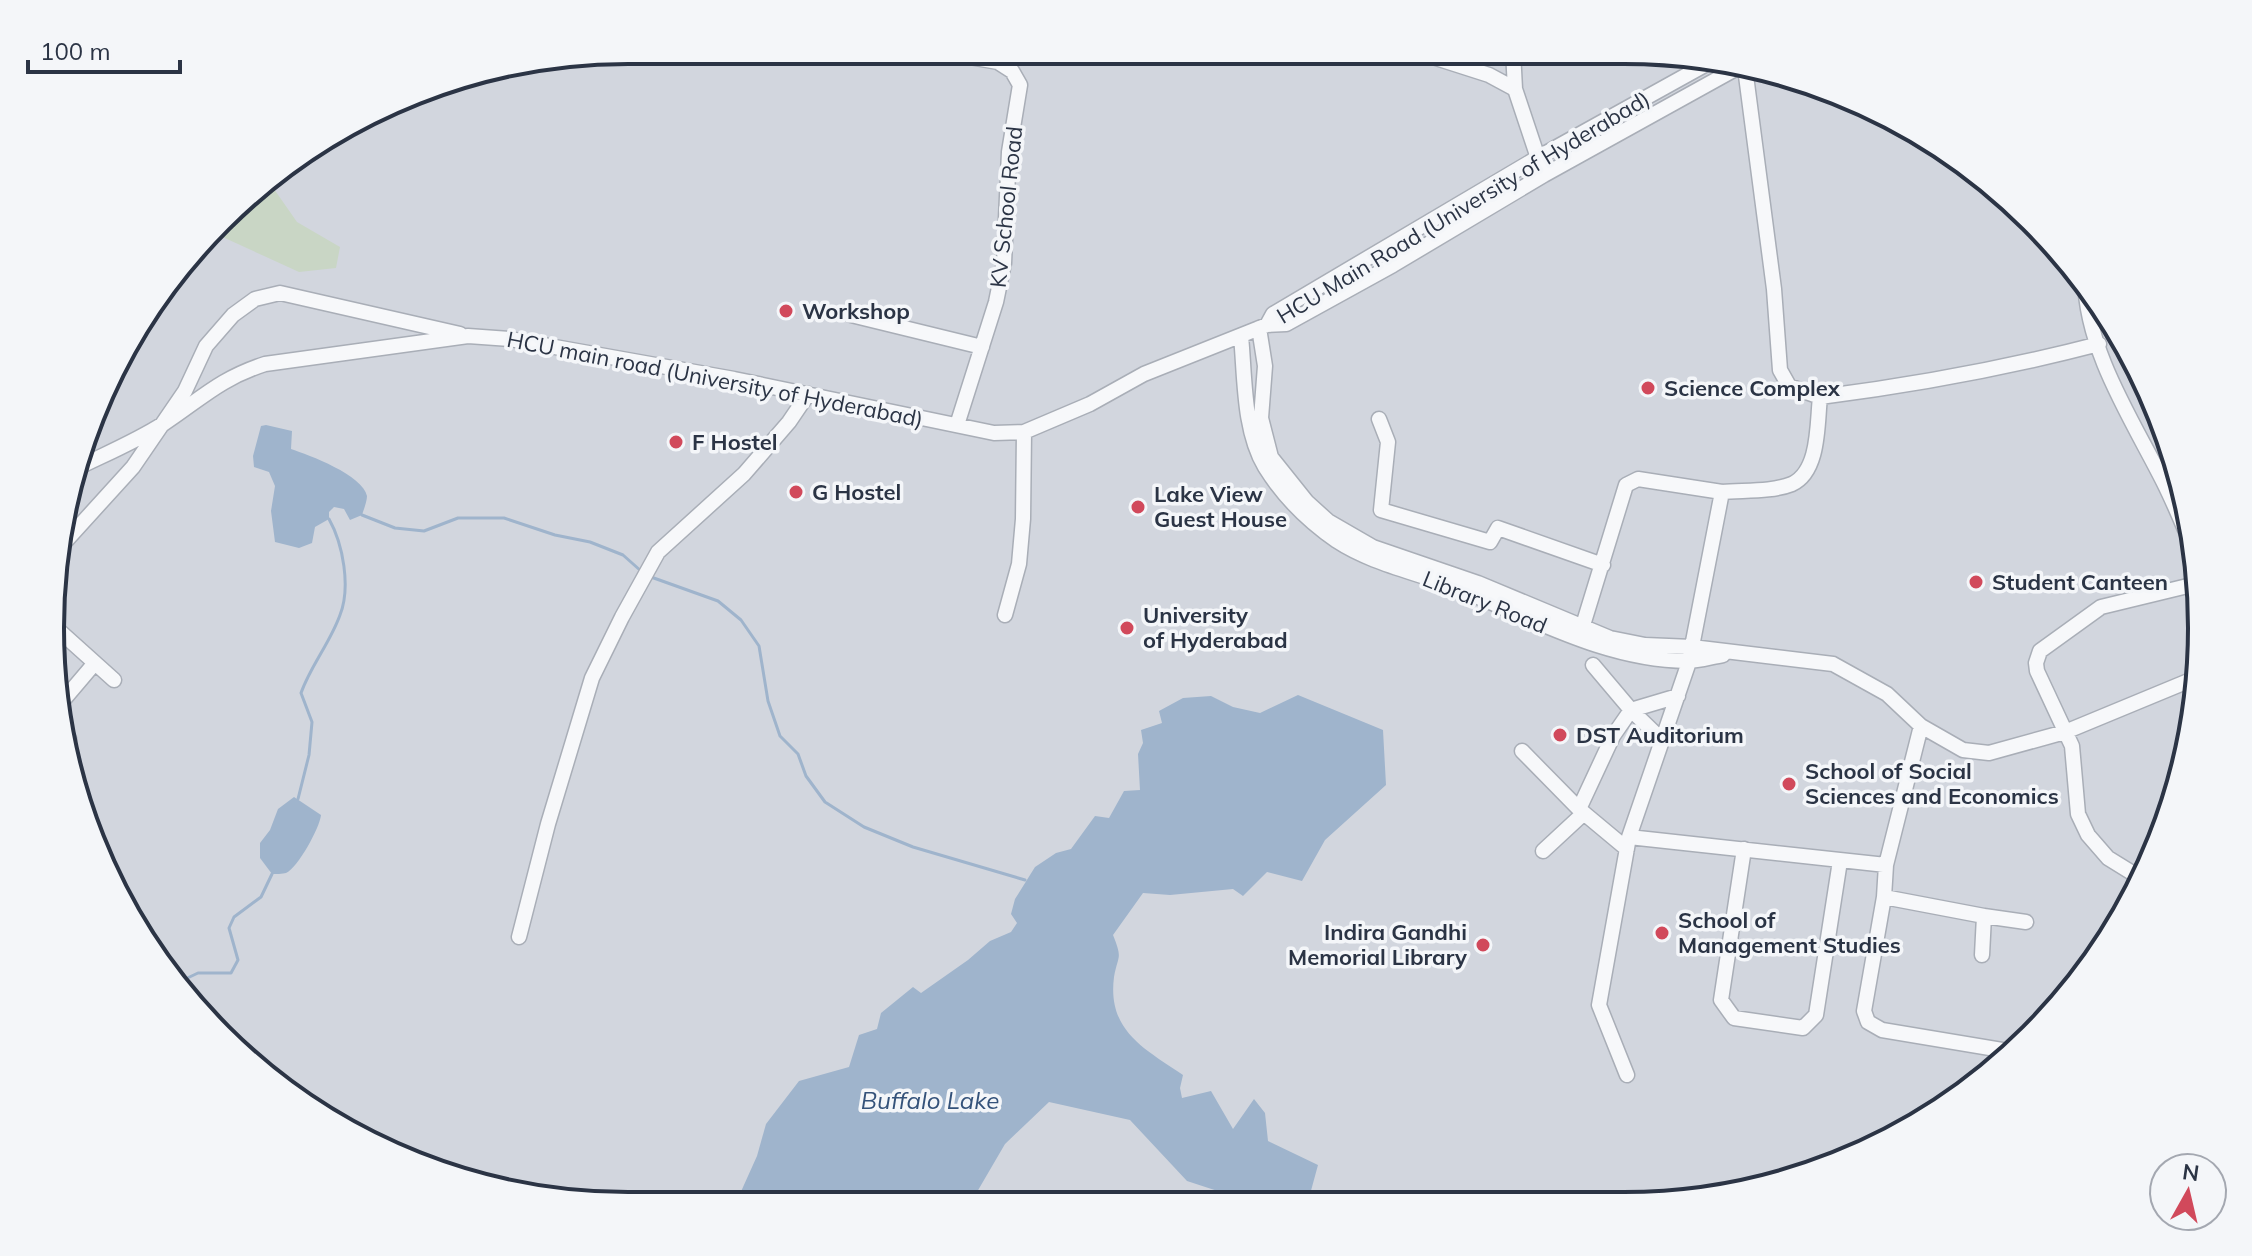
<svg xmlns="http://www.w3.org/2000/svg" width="2252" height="1256" font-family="Mulish,sans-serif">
<rect width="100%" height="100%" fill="#e4e7ec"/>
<path fill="#d2d6de" d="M 628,50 L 1661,51 L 1809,81 L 1913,128 L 2005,194 L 2083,277 L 2143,373 L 2182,479 L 2201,591 L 2197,704 L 2171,814 L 2124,917 L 2033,1036 L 1945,1109 L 1810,1175 L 1699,1201 L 591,1205 L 478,1186 L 339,1128 L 193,1009 L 94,849 L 51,665 L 70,478 L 148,306 L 277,169 L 443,81 Z"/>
<path fill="#c9d6c5" d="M 267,179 L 297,222 L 340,247 L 336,268 L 299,272 L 216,234 Z"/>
<path fill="#9fb4cc" d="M 266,425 L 292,431 L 291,449 C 309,455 363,475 367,496 C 367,501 364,509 362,515 L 350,520 L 344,509 L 334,507 L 329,512 L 329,519 L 315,527 L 312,543 L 299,548 L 275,542 L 271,511 L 275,486 L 269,472 L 254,467 L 253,456 L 261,426 Z
M 1298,695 L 1383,730 L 1386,785 L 1325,840 L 1302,881 L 1267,872 L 1243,896 L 1233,889 L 1170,895 L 1143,893 L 1113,935 C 1123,960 1118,954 1114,977 C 1107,1031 1145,1049 1183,1075 L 1180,1088 L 1182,1098 L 1211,1091 L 1233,1129 L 1254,1099 L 1265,1113 L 1268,1141 L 1318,1165 L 1309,1198 L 1312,1202 L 1242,1203 L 1239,1198 L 1187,1181 L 1130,1120 L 1049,1102 L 1005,1144 L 970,1204 L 744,1204 L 739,1196 L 757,1156 L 766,1124 L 799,1081 L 849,1067 L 859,1035 L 877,1029 L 881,1013 L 913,987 L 921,993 L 968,960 L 990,941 L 1011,932 L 1017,923 L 1011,914 L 1015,899 L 1035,867 L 1056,853 L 1071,849 L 1095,816 L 1109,818 L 1124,791 L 1140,790 L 1138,754 L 1143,743 L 1141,730 L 1162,723 L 1159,711 L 1183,698 L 1211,696 L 1233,707 L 1260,713 Z
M 294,797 L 321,815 C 320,827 298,868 286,873 C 283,874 275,874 272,874 L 260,858 L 260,843 L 270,830 L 278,809 Z"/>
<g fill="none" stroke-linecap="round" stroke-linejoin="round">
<path stroke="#9fb4cc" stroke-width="3" d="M 362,515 L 395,528 L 424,531 L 458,518 L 504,518 L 555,535 L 590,542 L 623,555 L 641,571
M 651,577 L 718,601 L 741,620 L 759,646 L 768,701 L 780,736 L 798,754 L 806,776 L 825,802 L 864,827 L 913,847 L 1025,880
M 298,799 L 309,755 L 312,722 L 301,693 C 311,665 330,643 340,615 C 351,587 343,544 329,519
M 177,983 L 198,973 L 231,973 L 238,960 L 229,928 L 234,917 L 261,897 L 272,874"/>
<g stroke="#a9aeb7" stroke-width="17">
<path id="minor" d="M 929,50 L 998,62 L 1012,71 L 1020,85 L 1009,152 L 1004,263 L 996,302 L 957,425
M 1414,51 L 1489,75 L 1515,89 L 1540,164
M 1513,51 L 1515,89
M 2085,279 C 2086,351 2133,421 2164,483 C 2175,505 2184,528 2194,550
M 851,315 L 982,347
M 1267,325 L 1273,314 L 1537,158 L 1712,61
M 1259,328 L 1265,366 L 1261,418 L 1271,457 L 1307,502 L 1328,521 L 1373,547 L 1478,583 L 1610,638 L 1645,645 L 1692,647 L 1833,664 L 1887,694 L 1921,726 L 1963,750 L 1989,753 L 2065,732 L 2198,677
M 1241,336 C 1245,377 1243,430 1265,467 C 1283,496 1308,521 1337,541 C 1372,564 1416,572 1456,588 C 1531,617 1604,660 1687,661 C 1699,661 1711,657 1723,655
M 1820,397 C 1914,385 2007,368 2099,344
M 1379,419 L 1388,442 L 1381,510 L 1490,542 L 1498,528 L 1603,565
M 73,470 C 103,455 135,442 163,424 C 201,399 219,379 265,364 L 468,336 L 510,339 L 734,379 L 994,433 L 1024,432 L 1090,404 L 1144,374 L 1267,325 L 1286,324 L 1393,265 L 1544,175 L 1739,67
M 1722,492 C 1744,490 1772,492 1792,484 C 1820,471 1817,422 1820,397 L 1789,386 L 1780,370 L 1774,289 L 1745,68
M 63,544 L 133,467 L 185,391 L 206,346 L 233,315 L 255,299 L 280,293 L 460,334
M 1005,615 L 1019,564 L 1023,519 L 1024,432
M 55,627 L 114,680
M 1580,635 L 1626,485 L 1638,479 L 1722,492 L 1689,662 L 1629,837
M 1593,665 L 1631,710 L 1661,739
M 60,704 L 94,664
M 1921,726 L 1886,865 L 1884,897 L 1864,1011 L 1868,1022 L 1882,1030 L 2014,1052
M 68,737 L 69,739
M 1522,751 L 1579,809
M 1627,849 L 1579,809 L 1613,736 L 1631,710 L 1678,696
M 1744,849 L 1721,1000 L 1734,1018 L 1803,1028 L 1816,1015 L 1840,861
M 1543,851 L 1584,813
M 2142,879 L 2108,858 L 2088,835 L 2078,814 L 2072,746 L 2037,671 L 2036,663 L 2040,651 L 2101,607 L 2200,583
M 1884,897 L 1984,916 L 1982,955
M 1984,916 L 2026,922
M 519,937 L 548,824 L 592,678 L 622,617 L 658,552 L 744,474 L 789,422 L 808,394
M 1627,1075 L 1599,1005 L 1629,837 L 1886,865"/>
</g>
<use href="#minor" stroke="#f7f8fa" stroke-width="14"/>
</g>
<g fill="#d1495b" stroke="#f4f6f9" stroke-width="3">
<circle cx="786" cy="311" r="8"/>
<circle cx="1648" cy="388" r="8"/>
<circle cx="676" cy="442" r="8"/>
<circle cx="796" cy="492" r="8"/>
<circle cx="1138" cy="507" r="8"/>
<circle cx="1976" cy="582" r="8"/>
<circle cx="1127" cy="628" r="8"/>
<circle cx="1560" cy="735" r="8"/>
<circle cx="1789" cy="784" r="8"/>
<circle cx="1662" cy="933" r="8"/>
<circle cx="1483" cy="945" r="8"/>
</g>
<g text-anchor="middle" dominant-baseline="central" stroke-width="7" stroke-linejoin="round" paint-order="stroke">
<g font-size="22" fill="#2b3445" stroke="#f4f6f9">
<text transform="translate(1006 207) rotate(-84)">KV School Road</text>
<text transform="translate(1463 207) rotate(-31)">HCU Main Road (University of Hyderabad)</text>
<text transform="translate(715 379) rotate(11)">HCU main road (University of Hyderabad)</text>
<text transform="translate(1485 602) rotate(22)">Library Road</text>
</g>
<g font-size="22" font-weight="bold" fill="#2b3445" stroke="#f4f6f9" text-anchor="start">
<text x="802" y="311">Workshop</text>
<text x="1664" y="388">Science Complex</text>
<text x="692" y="442">F Hostel</text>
<text x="812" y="492">G Hostel</text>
<text x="1154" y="494">Lake View<tspan x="1154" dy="25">Guest House</tspan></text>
<text x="1992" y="582">Student Canteen</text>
<text x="1143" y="615">University<tspan x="1143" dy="25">of Hyderabad</tspan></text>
<text x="1576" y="735">DST Auditorium</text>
<text x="1805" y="771">School of Social<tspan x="1805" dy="25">Sciences and Economics</tspan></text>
<text x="1678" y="920">School of<tspan x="1678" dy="25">Management Studies</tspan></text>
<text x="1467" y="932" text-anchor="end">Indira Gandhi<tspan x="1467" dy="25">Memorial Library</tspan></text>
</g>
<g font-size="24" font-style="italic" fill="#34527a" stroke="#f4f6f9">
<text x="930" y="1100">Buffalo Lake</text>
</g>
</g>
<path d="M0 0H2252V1256H0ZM628 64H1624A564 564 0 0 1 2188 628V628A564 564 0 0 1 1624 1192H628A564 564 0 0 1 64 628V628A564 564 0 0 1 628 64Z" fill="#f4f6f9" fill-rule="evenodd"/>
<path fill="none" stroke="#2b3445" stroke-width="4" d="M628 64H1624A564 564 0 0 1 2188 628V628A564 564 0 0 1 1624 1192H628A564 564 0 0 1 64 628V628A564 564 0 0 1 628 64Z"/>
<g transform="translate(2188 1192) rotate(8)"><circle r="38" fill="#f4f6f9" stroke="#a4a8b1" stroke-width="2"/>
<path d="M0-6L14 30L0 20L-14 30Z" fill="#d1495b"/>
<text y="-12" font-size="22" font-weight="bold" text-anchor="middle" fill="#2b3445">N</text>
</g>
<path d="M28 60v12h152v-12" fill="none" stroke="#2b3445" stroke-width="4"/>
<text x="40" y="60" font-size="24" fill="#2b3445" stroke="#f4f6f9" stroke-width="6" paint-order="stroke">100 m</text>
</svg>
